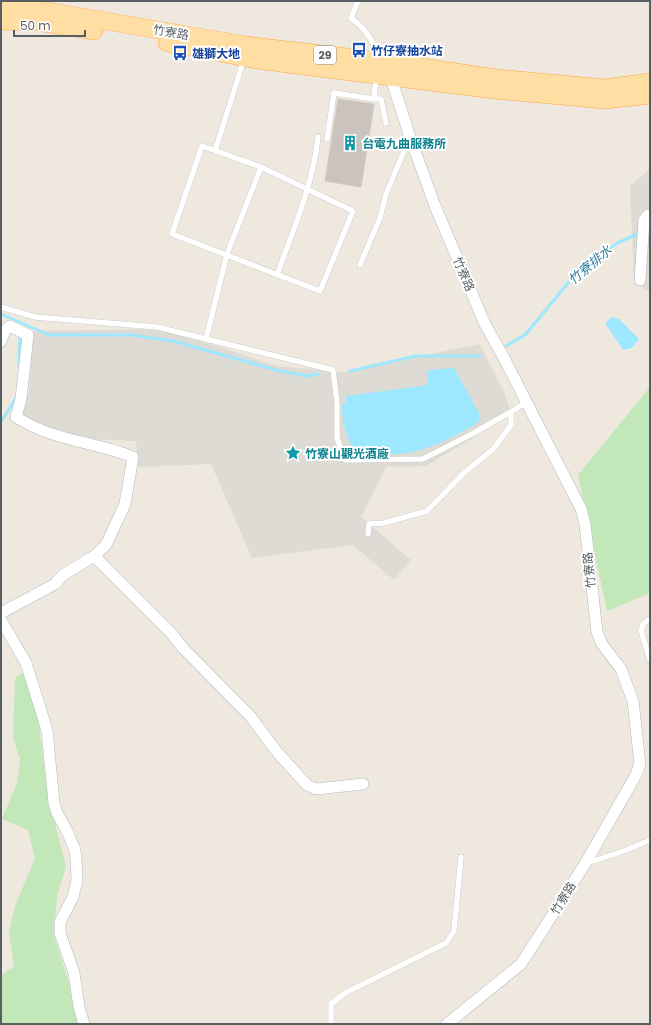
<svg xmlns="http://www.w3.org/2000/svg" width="651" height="1025" font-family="Poppins,'Noto Sans TC',sans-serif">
<rect width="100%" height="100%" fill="#eee8df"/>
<path fill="#dedad4" d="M 650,169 L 650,292 L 634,282 L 630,186 Z
M 164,329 L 277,366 L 342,372 L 480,344 L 504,392 L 511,415 L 426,466 L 386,467 L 361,517 L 411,560 L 394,580 L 353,545 L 252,558 L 211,464 L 138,467 L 136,441 L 64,438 L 15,413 L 29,394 L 33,331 Z"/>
<path fill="#c2e8b9" d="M 650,387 L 650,593 L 607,611 L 578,475 Z
M 22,673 L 30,674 L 40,701 L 40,735 L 46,780 L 56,828 L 66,867 L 57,896 L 54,936 L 75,1003 L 80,1024 L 1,1024 L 1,975 L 14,967 L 9,933 L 15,906 L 35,858 L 28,830 L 2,819 L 17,783 L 20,759 L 13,738 L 15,679 Z"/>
<path fill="#9ee8ff" d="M 612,317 L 619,319 L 639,339 L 632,348 L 623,350 L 605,323 Z
M 454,368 L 479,413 L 480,421 C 458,435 425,453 398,454 C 386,455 376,450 365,448 C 361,447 357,449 353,449 C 345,433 343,422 341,405 L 346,403 L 346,396 L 428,385 L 428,370 Z"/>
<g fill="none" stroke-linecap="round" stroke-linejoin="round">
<path stroke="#9ee8ff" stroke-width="3" d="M 1,314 L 49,335 L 132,335 L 173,341 L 276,370 L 306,376 L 318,374
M 506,346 L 525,335 L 573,277 L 617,243 L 640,233
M 19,365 L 20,335
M 350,371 L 416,356 L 480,356
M 1,422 L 16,398"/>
</g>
<path fill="#cbc4be" stroke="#d3c8bd" d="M 338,99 L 374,104 L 361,187 L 325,181 Z"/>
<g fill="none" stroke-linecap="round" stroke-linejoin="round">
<g stroke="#b3b8bc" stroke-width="6">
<path id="lane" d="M 358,1 L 351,18 C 367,30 372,40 379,57
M 374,99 L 381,99 L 386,123
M 327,139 L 334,93 L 374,99 L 376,78
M 202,146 L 261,167 L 353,211 L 320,291 L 172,234 Z
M 215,151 L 244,59
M 360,265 L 380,218 L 386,194 L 410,137
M 277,275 C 293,230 313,185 318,137
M 1,307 L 35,317 L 157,327 L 333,370 L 337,403 L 337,438 L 345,460 L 423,459 L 470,435 L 511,412 L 526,402
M 206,339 L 227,254 L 261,167
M 368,534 L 369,524 L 384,523 L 427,511 L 466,471 L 494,448 L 511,425 L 511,412
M 650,619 L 643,624 L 641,631 L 650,660
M 587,863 L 624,851 L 650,840
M 331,1024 L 331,1004 L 345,993 L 446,943 L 454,931 L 461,857"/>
</g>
<g stroke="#b3b8bc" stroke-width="12">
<path id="street" d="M 388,72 L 391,78 L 410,137 L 435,206 L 485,324 L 505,360 L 581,509 L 585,524 L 597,632 L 602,644 L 621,669 L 633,701 L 640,764 L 636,775 L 585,864 L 521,964 L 447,1024
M 640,280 L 644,220 L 648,215 L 650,215
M 1,341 L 5,330 L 10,326 L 28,335 L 21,399 L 16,417 C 53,441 93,441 133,457 L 125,504 L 106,545 L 94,556 L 63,575 L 55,584 L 1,613
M 94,556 L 171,633 L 183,648 L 251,717 L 277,752 L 307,785 L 316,789 L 363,784
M 1,620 L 26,663 L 47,730 L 54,803 L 57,813 L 67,831 L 75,850 L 76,860 L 77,880 L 73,897 L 60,922 L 60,933 L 74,973 L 79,1007 L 84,1024"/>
</g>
<g stroke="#ffa747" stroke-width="18">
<path id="primary" d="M 1,8 L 41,10 L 246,45 L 381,61 L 496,78 L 605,88 L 650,82
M 1,21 L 38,22 L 94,31
M 167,43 L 257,60 L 494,90 L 605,100 L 650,95"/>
</g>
<use href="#lane" stroke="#fff" stroke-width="5.5"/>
<use href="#street" stroke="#fff" stroke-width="11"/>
<use href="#primary" stroke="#ffdea3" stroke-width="17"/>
</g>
<defs>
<g id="bus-bare" transform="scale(1.2)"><path d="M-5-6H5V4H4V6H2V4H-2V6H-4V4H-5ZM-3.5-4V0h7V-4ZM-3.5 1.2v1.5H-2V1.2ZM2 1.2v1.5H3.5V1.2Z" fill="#1a4fb4" stroke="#fff" stroke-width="2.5" paint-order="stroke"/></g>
<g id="building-bare" transform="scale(1.2)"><path d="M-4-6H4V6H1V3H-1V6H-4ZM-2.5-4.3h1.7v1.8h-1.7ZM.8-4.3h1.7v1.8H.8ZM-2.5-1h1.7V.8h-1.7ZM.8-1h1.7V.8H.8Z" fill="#0f9aa8" stroke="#fff" stroke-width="2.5" paint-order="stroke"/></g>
<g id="sight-bare" transform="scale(1.2)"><path d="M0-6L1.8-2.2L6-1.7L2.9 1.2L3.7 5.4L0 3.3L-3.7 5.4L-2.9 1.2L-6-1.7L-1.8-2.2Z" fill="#0f9aa8" stroke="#fff" stroke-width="2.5" paint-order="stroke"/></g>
</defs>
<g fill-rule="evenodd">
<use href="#bus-bare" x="359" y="50"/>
<use href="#bus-bare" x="180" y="53"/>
<use href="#building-bare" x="350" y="143"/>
<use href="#sight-bare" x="293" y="453"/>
</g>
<g text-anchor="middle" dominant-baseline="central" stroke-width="4" stroke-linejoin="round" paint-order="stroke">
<rect fill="#fff" stroke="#8a8f92" stroke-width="1" x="314" y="46" width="22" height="18" rx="3"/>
<g font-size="11" font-weight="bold" fill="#585f63">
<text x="325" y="55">29</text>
</g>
<g font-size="12" fill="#585f63" stroke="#fff">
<text transform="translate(171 32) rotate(10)">竹寮路</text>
<text transform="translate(464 274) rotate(67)">竹寮路</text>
<text transform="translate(589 570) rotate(-96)">竹寮路</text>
<text transform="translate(563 898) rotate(-58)">竹寮路</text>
</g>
<g font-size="12" font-weight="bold" fill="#164399" stroke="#fff" text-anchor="start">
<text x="371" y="50">竹仔寮抽水站</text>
<text x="192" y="53">雄獅大地</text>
</g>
<g font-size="12" font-weight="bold" fill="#0d838f" stroke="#fff" text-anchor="start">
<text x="362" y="143">台電九曲服務所</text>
<text x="305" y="453">竹寮山觀光酒廠</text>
</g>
<g font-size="13" font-style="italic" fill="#2b7ba0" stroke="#fff">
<text transform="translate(590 265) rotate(-40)">竹寮排水</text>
</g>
</g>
<rect width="651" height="1025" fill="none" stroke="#585f63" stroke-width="4"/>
<path d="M14 30v6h71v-6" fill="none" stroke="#585f63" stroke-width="2"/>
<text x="20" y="30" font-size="12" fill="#585f63" stroke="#ffffff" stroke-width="3" paint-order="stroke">50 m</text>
</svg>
